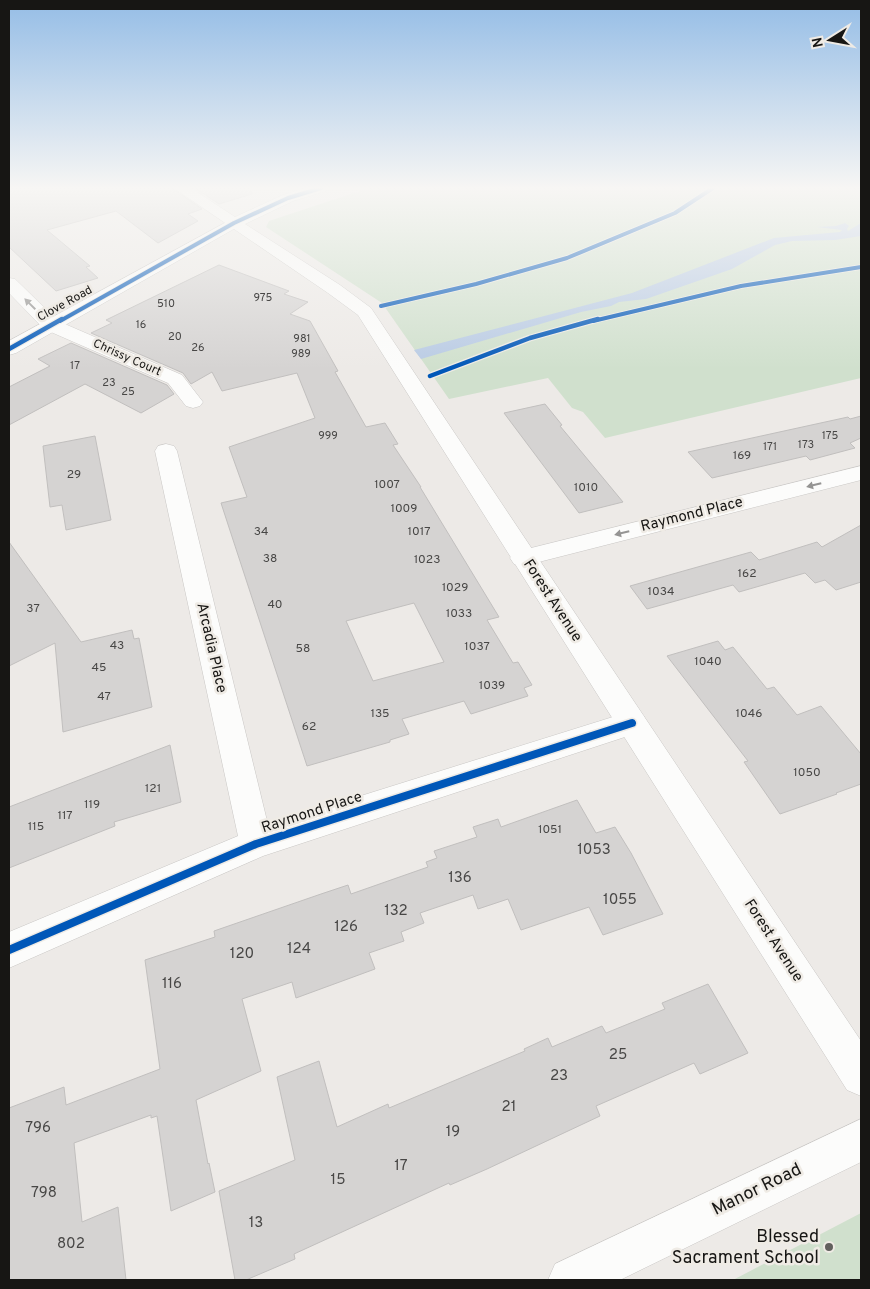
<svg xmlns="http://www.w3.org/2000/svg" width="870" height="1289" font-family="Overpass,sans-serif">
<rect width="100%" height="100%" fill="#edeae7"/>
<path fill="#d0e0cd" d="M 369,188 L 861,188 L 861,378 L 605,438 L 583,412 L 572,408 L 548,378 L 449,399 L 382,303 L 266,227 L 269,221 Z
M 861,1213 L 861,1280 L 733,1280 Z"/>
<path fill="#b9cbe4" d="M 845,223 L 849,226 L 847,229 L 848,231 L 861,223 L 861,236 L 835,240 L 792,241 L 775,245 L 732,269 L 646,299 L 619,302 L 611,306 L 581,312 L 421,359 L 414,350 L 632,293 L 774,238 L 840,232 L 842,230 L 817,227 L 836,226 Z"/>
<path fill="#d5d3d2" stroke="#c1bfbe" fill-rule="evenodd" d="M 9,188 L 172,188 L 202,209 L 188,214 L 198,221 L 158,243 L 116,211 L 47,230 L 90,266 L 86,267 L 98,278 L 56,291 L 9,247 Z
M 195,188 L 251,188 L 252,194 L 219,204 Z
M 219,265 L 289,291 L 284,294 L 308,302 L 290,314 L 310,321 L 338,371 L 335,372 L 366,427 L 385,423 L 398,444 L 393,445 L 421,487 L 420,487 L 499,617 L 487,620 L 513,663 L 518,662 L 532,685 L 524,688 L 528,696 L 471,714 L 464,701 L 402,719 L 409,734 L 390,740 L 390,742 L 307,766 L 221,503 L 247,497 L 229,447 L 315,418 L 297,373 L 222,391 L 212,372 L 191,384 L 183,373 L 91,333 L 112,323 L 106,320 ZM 414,603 L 444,662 L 373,681 L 346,621 Z
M 71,343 L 167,385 L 174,394 L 141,413 L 85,384 L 9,425 L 9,387 L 50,366 L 38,359 Z
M 545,404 L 562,425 L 560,426 L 623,502 L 579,513 L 504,413 Z
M 861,416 L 861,438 L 850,443 L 855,448 L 810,460 L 806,456 L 712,478 L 688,452 L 848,417 L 850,419 Z
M 95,436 L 111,520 L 66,530 L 62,505 L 50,507 L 43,446 Z
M 861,525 L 861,582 L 836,590 L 825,580 L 815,583 L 805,573 L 739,592 L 733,585 L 647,609 L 630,586 L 751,552 L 759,560 L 817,542 L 822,547 Z
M 9,542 L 81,642 L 132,630 L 134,639 L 139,638 L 152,707 L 63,732 L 55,643 L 9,666 Z
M 718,641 L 725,650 L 733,647 L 767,689 L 774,687 L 797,715 L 821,706 L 861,754 L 861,784 L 836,793 L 837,794 L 780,814 L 744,762 L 748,761 L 667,656 Z
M 170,745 L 181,802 L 114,822 L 115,826 L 9,868 L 9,807 Z
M 577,800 L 596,833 L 615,827 L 631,853 L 663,914 L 603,935 L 589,907 L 521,930 L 508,899 L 478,909 L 473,895 L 420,913 L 424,923 L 401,932 L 404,941 L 369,953 L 375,969 L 296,998 L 292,982 L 242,999 L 261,1071 L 196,1100 L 208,1164 L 209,1163 L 215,1192 L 171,1211 L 157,1116 L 151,1118 L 151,1115 L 74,1143 L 82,1222 L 118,1207 L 126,1280 L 9,1280 L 9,1108 L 64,1087 L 66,1105 L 160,1069 L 145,960 L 215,937 L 214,931 L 321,894 L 348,885 L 351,894 L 428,867 L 426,862 L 437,858 L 434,851 L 477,837 L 473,827 L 498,819 L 501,827 Z
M 708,984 L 748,1053 L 700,1074 L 694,1063 L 596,1106 L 600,1116 L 487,1169 L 450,1185 L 449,1183 L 294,1254 L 295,1259 L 246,1280 L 235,1280 L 219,1191 L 295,1160 L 277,1077 L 319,1061 L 337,1127 L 388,1104 L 389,1108 L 525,1051 L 524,1049 L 548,1038 L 552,1047 L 602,1026 L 606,1033 L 665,1009 L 662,1003 Z"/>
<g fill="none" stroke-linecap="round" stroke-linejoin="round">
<g stroke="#c9c7c5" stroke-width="1">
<path id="minor" d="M 9,278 L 15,279 L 58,321 L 182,375 L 203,402 L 200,406 L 193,408 L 186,406 L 168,383 L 44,329 L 9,293 Z
M 166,444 L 174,446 L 177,451 L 268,825 L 632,711 L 643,715 L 647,723 L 643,731 L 263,856 L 9,968 L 9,932 L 238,836 L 155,451 L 158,446 Z
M 861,466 L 861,480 L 523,566 L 514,564 L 510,558 L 514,552 L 523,550 Z"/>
</g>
<g stroke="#c9c7c5" stroke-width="1">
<path id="tertiary" d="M 234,218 L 239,220 L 242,223 L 239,226 L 16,353 L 9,355 L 9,341 Z
M 861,1119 L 861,1162 L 620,1280 L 548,1280 L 555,1264 Z"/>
</g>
<g stroke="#c9c7c5" stroke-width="1">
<path id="secondary" d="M 174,188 L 191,188 L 235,217 L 283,195 L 305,188 L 328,188 L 326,191 L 293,201 L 245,224 L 340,285 L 371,308 L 861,1041 L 861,1096 L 847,1090 L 358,315 L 328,293 Z"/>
</g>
<use href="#minor" fill="#fcfcfb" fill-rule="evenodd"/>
<use href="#tertiary" fill="#fcfcfb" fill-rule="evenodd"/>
<use href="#secondary" fill="#fcfcfb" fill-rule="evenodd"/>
<g stroke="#efebe5" stroke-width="5.5">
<path id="cycleway-far2" d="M 381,306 L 476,284 L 567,258 L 675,213 L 713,188
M 60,321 L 234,223 L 288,198 L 321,188
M 593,321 L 741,286 L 861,267"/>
</g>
<g stroke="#efebe5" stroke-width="7">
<path id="cycleway-far1" d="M 9,349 L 62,319
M 430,376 L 530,338 L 598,319"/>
</g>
<g stroke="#efebe5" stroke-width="11">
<path id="cycleway" d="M 9,950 L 256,844 L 632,723"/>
</g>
<use href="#cycleway-far2" stroke="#0057b8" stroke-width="4"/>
<use href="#cycleway-far1" stroke="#0057b8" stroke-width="4.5"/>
<use href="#cycleway" stroke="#0057b8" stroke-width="8"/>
</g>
<defs><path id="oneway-solid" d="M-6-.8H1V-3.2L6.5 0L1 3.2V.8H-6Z" transform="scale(1.25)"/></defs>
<g fill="#959493">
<use href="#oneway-solid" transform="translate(30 304) rotate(-135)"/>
<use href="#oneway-solid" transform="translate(814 485) rotate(166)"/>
<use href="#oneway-solid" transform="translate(622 533) rotate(166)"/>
</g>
<linearGradient id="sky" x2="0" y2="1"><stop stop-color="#95bde6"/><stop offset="0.51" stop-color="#f7f6f4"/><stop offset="1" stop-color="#f7f6f4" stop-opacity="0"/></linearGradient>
<rect width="870" height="369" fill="url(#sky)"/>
<circle fill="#62605e" stroke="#efebe5" stroke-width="2" cx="829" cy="1247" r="5"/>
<g text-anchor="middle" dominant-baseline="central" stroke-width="5" stroke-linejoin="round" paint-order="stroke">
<g font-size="11" fill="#484746">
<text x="263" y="298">975</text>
<text x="166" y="304">510</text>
<text x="141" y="325">16</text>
<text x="175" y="337">20</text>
<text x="302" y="339">981</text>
<text x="198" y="348">26</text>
<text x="301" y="354">989</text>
<text x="75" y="366">17</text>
<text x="109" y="383">23</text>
<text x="128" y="392">25</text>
<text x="328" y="436">999</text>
<text x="830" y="436">175</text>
<text x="806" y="445">173</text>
<text x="770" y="447">171</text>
</g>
<g font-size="12" fill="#171614" stroke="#efebe5">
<text transform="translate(65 304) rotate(-29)">Clove Road</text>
<text transform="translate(127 358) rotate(24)">Chrissy Court</text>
</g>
<g font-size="12" fill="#484746">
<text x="742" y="456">169</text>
<text x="74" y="475">29</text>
<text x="387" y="485">1007</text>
<text x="586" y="488">1010</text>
<text x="404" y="509">1009</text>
<text x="261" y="532">34</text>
<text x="419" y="532">1017</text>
<text x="270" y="559">38</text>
<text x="427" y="560">1023</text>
<text x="747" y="574">162</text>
<text x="455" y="588">1029</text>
<text x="661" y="592">1034</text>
<text x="275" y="605">40</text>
<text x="33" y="609">37</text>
<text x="459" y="614">1033</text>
<text x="117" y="646">43</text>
<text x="477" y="647">1037</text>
<text x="303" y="649">58</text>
<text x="708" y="662">1040</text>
<text x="99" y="668">45</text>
<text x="492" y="686">1039</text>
<text x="104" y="697">47</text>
<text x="380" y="714">135</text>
<text x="749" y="714">1046</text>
<text x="309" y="727">62</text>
<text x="807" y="773">1050</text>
<text x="153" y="789">121</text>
<text x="92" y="805">119</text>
<text x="65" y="816">117</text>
<text x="36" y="827">115</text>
<text x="550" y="830">1051</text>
</g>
<g font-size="15" fill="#171614" stroke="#efebe5">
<text transform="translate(692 515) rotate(-14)">Raymond Place</text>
<text transform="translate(552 601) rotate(57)">Forest Avenue</text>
<text transform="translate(211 648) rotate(77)">Arcadia Place</text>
<text transform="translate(312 813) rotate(-18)">Raymond Place</text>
<text transform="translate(773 941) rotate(57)">Forest Avenue</text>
</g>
<g font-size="15" fill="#484746">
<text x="594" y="850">1053</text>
<text x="460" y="878">136</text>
<text x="620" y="900">1055</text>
<text x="396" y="911">132</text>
<text x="346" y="927">126</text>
<text x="299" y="949">124</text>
<text x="242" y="954">120</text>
<text x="172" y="984">116</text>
<text x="618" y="1055">25</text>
<text x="559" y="1076">23</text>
<text x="509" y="1107">21</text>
<text x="38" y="1128">796</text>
<text x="453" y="1132">19</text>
<text x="401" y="1166">17</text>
<text x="338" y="1180">15</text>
<text x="44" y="1193">798</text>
<text x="256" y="1223">13</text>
<text x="71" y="1244">802</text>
</g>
<g font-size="18" fill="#171614" stroke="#efebe5">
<text transform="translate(757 1190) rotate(-26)">Manor Road</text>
</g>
<g font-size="18" fill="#171614" stroke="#efebe5" text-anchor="end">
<text x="819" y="1237">Blessed<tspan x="819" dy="21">Sacrament School</tspan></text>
</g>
</g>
<rect width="870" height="1289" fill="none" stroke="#171614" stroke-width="20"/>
<g transform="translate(830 40) rotate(259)" stroke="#efebe5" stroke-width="4" paint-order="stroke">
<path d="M0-4L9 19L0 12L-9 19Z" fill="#171614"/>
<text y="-8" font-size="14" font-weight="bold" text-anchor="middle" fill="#171614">N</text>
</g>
</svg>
